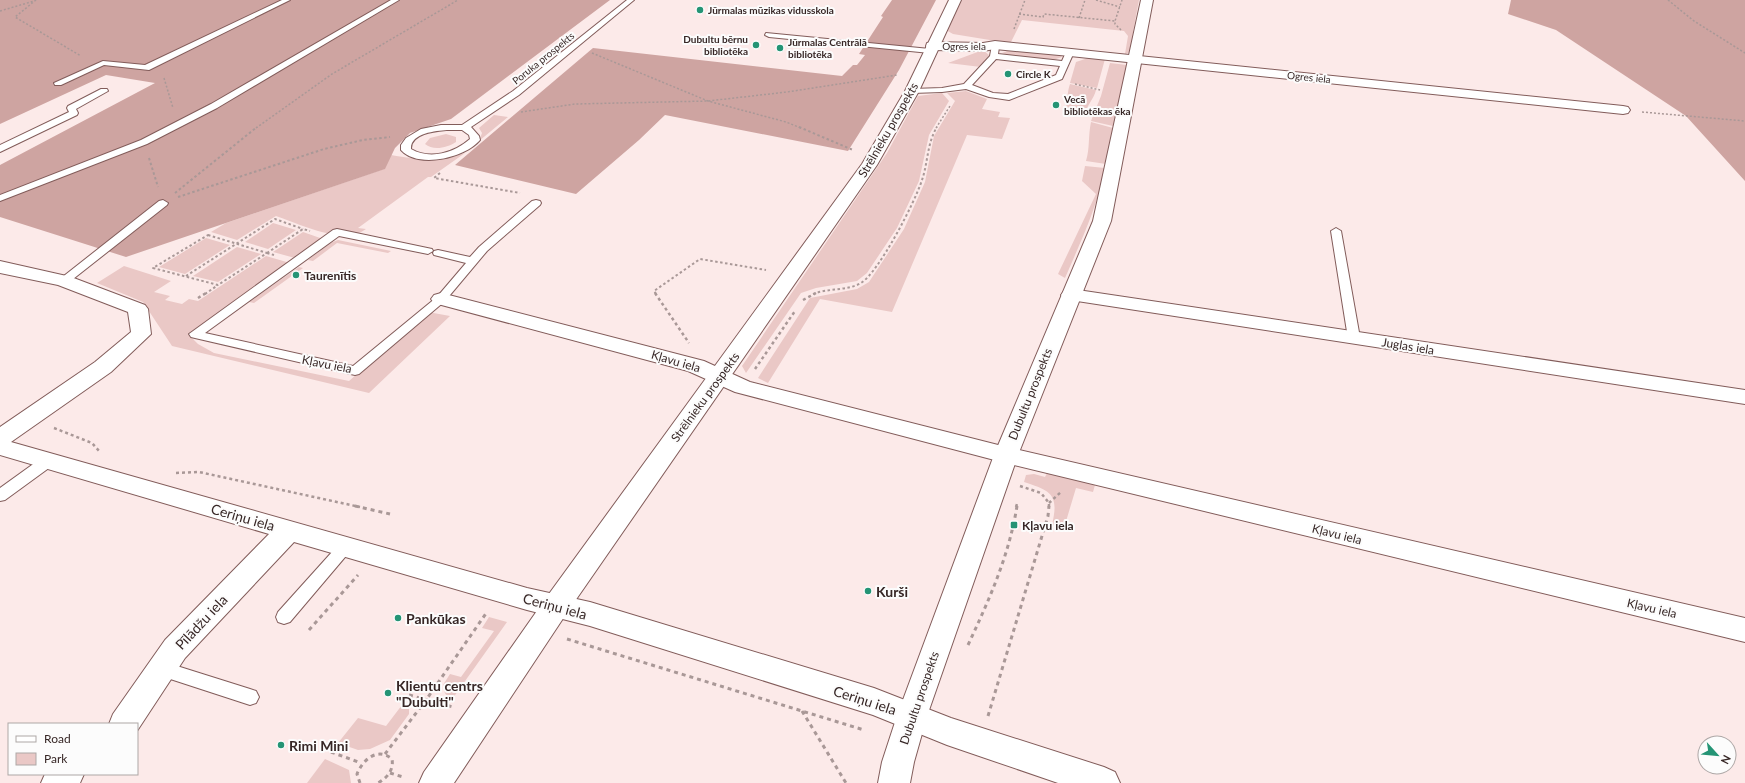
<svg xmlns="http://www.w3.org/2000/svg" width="1745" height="783" font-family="Lato,sans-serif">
<rect width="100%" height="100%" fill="#fceae9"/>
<path fill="#eac8c6" d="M 962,0 L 1139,0 L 1133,32 L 1131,52 L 1125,54 L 1128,36 L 1124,31 L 1022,20 L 1011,42 L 1002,42 L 953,34 L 946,30 Z
M 983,50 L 989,55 L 981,67 L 948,63 Z
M 1010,50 L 1060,55 L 1062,57 L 1053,60 L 1008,55 L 1002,53 Z
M 1088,58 L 1105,59 L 1097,88 L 1070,83 L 1076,62 Z
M 1110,63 L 1127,65 L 1113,126 L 1091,121 L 1101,96 Z
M 1070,84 L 1096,90 C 1094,99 1086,106 1085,115 L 1071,114 L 1072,109 L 1066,108 C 1068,100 1067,92 1070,84 Z
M 966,91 L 987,99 L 982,109 L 1000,112 L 998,117 L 1010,118 L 1002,139 L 967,135 L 892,312 L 820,299 L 768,383 L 758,378 L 810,298 L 857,289 L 869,282 L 904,229 L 925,182 L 934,136 L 955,101 L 947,93 Z
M 942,93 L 949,101 L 929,135 L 919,181 L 897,228 L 867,273 L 857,281 L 816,288 L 801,293 L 746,373 L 742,366 L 887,153 L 918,96 Z
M 494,115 L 508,117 L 479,141 L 482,133 L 479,128 Z
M 1091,122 L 1113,128 L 1106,164 L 1086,161 C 1090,148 1088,136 1091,122 Z
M 446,134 L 456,137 L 456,142 C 447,148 433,151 425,144 L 430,138 Z
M 465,153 L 431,177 L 428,177 L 358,228 L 366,229 C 343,246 300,224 276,216 L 237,240 L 211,232 L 226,223 L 384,169 L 391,155 C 421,160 436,162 465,153 Z
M 1085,166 L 1105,168 C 1097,208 1081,241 1065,278 L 1058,274 L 1096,194 L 1082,181 Z
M 273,223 L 296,230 L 268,249 L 245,242 Z
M 303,232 L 323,239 L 295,258 L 273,252 Z
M 206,238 L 230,245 L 185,274 L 159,267 Z
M 338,240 L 391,251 L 388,253 L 337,243 L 313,261 L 308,260 L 330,243 Z
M 237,247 L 261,254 L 218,282 L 193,276 Z
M 266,256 L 290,263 L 188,334 L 198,344 L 214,353 L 349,381 L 428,312 L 450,316 L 369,393 L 172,346 L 143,302 L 97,283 L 124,266 L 171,281 L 154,292 L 170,296 L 165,300 L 182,304 L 189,299 L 198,301 Z
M 299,267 L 303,268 L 254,303 L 249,302 Z
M 1047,473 L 1095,485 L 1093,492 L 1076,488 L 1064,528 L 1052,525 C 1059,495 1052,491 1024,482 L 1026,475 L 1034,474 L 1045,477 Z
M 489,617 L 507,622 L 453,698 C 445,696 444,693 443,685 L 450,674 L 461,677 L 494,631 L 482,628 Z
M 402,705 L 409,709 L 409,714 L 390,740 L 370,749 L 358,750 L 338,743 L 358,718 L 386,726 Z
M 325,759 L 349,770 L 351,783 L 307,783 Z"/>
<path fill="#cea4a1" d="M 0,0 L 610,0 L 451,119 L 410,133 L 395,148 L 385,169 L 126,257 L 0,217 L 0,165 L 155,83 L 106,75 L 0,124 Z
M 892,0 L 936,0 L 899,70 L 848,151 L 665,115 L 639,140 L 576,194 L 455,165 L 593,48 L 842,76 L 853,65 L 857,65 L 865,55 L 859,54 L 883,17 L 881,16 Z
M 1511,0 L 1745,0 L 1745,181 L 1686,116 L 1556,30 L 1508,14 Z"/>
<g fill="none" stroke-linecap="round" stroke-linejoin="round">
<g stroke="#825c5a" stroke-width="2">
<path id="service" d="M 282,0 L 290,0 L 149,70 L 104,65 L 61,85 L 55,85 L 54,83 L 103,61 L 145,65 Z
M 391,0 L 399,0 L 217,108 L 147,144 L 0,201 L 0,195 L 141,140 L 211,104 Z
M 627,0 L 634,0 L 519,95 L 471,127 L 479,136 L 480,140 C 465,158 418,169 401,150 L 401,145 L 406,138 L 421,129 L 441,125 L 462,125 L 513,91 ZM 447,130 L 462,130 L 469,135 L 470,139 C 454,153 430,160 411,149 C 410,133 436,131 447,130 Z
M 766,33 L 930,49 L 934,51 L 930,53 L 769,37 L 765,35 Z
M 992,45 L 995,45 L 999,47 L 998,54 L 1062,61 L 1067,50 L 1073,50 L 1074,52 L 1062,79 L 1009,100 L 989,97 L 966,89 L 942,92 L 912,93 L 908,91 L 912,89 L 942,88 L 964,84 L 990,56 ZM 996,59 L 1060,66 L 1056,75 L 1008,94 L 993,93 L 972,85 Z
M 101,89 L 107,89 L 108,91 L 76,109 L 78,113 L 77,115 L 0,152 L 0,145 L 69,112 L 67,108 L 68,106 Z
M 163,200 L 168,203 L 167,205 L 68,283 L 60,283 L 58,281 L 60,279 L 159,201 Z
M 536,200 L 540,201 L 541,203 L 540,205 L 487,251 L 445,301 L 359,374 L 355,375 L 195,338 L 191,337 L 189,334 L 333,230 L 337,229 L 432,249 L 433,251 L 428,254 L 339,236 L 205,333 L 353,366 L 437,297 L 466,263 L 434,255 L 433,253 L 434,251 L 438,250 L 470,257 L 479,247 L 532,201 Z
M 1336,228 L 1341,231 L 1360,338 L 1358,341 L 1350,341 L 1348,338 L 1331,231 Z
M 48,456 L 53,457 L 55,461 L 53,465 L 5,500 L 0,501 L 0,488 L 43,457 Z
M 346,540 L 351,542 L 354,546 L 351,550 L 290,622 L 284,624 L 278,622 L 276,617 L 278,612 L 341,542 Z
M 161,661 L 250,689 L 256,691 L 259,697 L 256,703 L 250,705 L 155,674 L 152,669 L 155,664 Z"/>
</g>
<g stroke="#825c5a" stroke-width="2">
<path id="minor" d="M 995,41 L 1623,106 L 1628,107 L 1630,110 L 1628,113 L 1623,114 L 1070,56 L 995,49 L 983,51 L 932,50 L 927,49 L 926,46 L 927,43 L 932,42 L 983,43 Z
M 0,261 L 71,277 L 145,305 L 148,309 L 151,334 L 111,372 L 11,442 L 527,588 L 590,602 L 874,688 L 951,718 L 1104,767 L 1115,772 L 1120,783 L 1058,783 L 947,745 L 873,715 L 590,626 L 527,610 L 294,542 L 185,658 L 137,731 L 137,724 L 109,724 L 113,714 L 165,640 L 269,534 L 0,455 L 0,427 L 95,362 L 131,332 L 128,312 L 58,285 L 0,273 Z
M 1071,289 L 1745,390 L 1745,404 L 1064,299 L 1061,295 L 1064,291 Z
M 441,293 L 704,361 L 750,382 L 1006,447 L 1745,618 L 1745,642 L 1006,463 L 735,392 L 688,371 L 434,303 L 431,299 L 434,295 Z
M 45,774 L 84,774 L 80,783 L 41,783 Z"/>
</g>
<g stroke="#825c5a" stroke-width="2">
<path id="primary" d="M 949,0 L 961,0 L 919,91 L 877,165 L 566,614 L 454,783 L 419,783 L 424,772 L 546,598 L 862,164 L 905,91 Z
M 1141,0 L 1153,0 L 1111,221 L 1018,455 L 927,716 L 914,762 L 910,783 L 878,783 L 882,762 L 897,716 L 994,455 L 1093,221 Z"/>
</g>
<path stroke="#a99897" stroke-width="1.5" stroke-dasharray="2 2" stroke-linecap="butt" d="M 36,0 L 15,17 L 81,56
M 1096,0 L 1120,7
M 1668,0 L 1694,21 L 1745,53
M 0,11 L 34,1
M 1019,14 L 1043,17 L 1044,14 L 1115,21
M 1079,18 L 1085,0
M 1014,29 L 1025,0
M 1121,30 L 1115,24 L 1115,21 L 1122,0
M 592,53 L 708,101 L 786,122 L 801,128
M 164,78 L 173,108
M 1075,84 L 1100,90
M 521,112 L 575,104 L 708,101 L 787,92 L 897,75
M 1642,112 L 1745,121
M 256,128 L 332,74 L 458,0
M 936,128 L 950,106"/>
<path stroke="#a99897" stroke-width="2" stroke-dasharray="2.5 2.5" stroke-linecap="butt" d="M 799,127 L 853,150
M 149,158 L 158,187
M 440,173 L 434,178 L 520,193
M 175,193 L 257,127
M 178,197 L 324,149 L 363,140 L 390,137
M 208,235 L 267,253 L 218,285 L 153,268 Z
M 267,253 L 274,255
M 267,253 L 303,229 L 310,231
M 186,276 L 275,219 L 303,229
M 205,294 L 218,285
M 656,294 L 654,291 L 700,259 L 766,270
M 813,294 C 828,288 847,291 861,283 C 879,272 915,202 922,180 C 928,163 927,143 937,127"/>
<path stroke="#a99897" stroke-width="2.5" stroke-dasharray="3 3" stroke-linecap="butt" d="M 655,293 L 689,343
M 198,298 L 206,293
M 803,300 L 816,293
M 755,369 L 795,311
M 54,428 L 92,443 L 100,452
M 176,473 L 199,472 L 360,507
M 1020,486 L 1041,493 L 1049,503 L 1049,507
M 1049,503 L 1062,491
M 1016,507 L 1017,504"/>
<path stroke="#a99897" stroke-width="3" stroke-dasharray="4 4" stroke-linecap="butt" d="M 355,506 L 390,514
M 309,630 L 358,575
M 567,639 L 864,730
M 968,645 C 989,600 1009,556 1017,506
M 409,695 L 453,707
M 802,711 L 846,783
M 988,716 L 1048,516 L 1049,506
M 331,752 L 361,763
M 385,754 L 426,700 L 487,612
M 390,773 L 403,777
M 360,783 L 357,774 C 363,759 378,747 392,759 C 394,770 387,778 378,783"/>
<use href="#service" fill="#fff" fill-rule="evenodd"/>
<use href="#minor" fill="#fff" fill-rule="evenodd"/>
<use href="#primary" fill="#fff" fill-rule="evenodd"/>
</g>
<g fill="#249475" stroke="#fcfcfc" stroke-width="1.5">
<circle cx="700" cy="10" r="4"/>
<circle cx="756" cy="45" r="4"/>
<circle cx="780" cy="48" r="4"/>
<circle cx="1008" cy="74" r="4"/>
<circle cx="1056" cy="105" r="4"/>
<circle cx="296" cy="275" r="4"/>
<rect x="1010" y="521" width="8" height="8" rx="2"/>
<circle cx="868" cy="591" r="4"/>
<circle cx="398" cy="618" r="4"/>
<circle cx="388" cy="693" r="4"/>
<circle cx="281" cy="745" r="4"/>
</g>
<g text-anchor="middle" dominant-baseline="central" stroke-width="4" stroke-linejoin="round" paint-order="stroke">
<g font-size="10" font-weight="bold" fill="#372726" stroke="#fcfcfc" text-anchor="start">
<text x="708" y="10">Jūrmalas mūzikas vidusskola</text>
<text x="748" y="39" text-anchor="end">Dubultu bērnu<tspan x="748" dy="12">bibliotēka</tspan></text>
<text x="788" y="42">Jūrmalas Centrālā<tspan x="788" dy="12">bibliotēka</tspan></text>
<text x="1016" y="74">Circle K</text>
<text x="1064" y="99">Vecā<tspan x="1064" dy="12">bibliotēkas ēka</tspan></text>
</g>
<g font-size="10" fill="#372726" stroke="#fcfcfc">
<text x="964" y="46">Ogres iela</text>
<text transform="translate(543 58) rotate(-39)">Poruka prospekts</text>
<text transform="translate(1309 77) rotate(6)">Ogres iela</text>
</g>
<g font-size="12" fill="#372726" stroke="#fcfcfc">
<text transform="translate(888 130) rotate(-60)">Strēlnieku prospekts</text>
<text transform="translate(1408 346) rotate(9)">Juglas iela</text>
<text transform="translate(676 361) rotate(16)">Kļavu iela</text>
<text transform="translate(327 364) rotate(11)">Kļavu iela</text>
<text transform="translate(1030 394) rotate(-68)">Dubultu prospekts</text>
<text transform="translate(705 397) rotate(-54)">Strēlnieku prospekts</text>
<text transform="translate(1337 534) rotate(14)">Kļavu iela</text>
<text transform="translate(1652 608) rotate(13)">Kļavu iela</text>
<text transform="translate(919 698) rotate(-71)">Dubultu prospekts</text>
</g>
<g font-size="12" font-weight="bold" fill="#372726" stroke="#fcfcfc" text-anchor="start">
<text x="304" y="275">Taurenītis</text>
<text x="1022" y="525">Kļavu iela</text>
</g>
<g font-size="14" fill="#372726" stroke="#fcfcfc">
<text transform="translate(243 517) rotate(16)">Ceriņu iela</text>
<text transform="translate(555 606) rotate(15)">Ceriņu iela</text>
<text transform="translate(201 622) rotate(-47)">Pīlādžu iela</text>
<text transform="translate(865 700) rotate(18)">Ceriņu iela</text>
</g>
<g font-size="14" font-weight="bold" fill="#372726" stroke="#fcfcfc" text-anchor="start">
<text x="876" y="591">Kurši</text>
<text x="406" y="618">Pankūkas</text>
<text x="396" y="685">Klientu centrs<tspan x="396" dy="16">"Dubulti"</tspan></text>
<text x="289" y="745">Rimi Mini</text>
</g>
</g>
<rect x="8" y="723" width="130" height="52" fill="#fcfcfc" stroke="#ada7a6"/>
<rect x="16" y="736" width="20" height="6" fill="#ffffff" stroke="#ada7a6"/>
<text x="44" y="743" font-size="12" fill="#372726">Road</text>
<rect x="16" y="753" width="20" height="12" fill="#eac8c6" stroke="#ada7a6"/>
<text x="44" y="763" font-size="12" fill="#372726">Park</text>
<g transform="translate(1717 755) rotate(117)"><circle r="19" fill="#fcfcfc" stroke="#ada7a6"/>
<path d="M0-3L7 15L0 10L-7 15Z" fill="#249475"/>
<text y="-6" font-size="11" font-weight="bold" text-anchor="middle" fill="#372726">N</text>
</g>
</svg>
